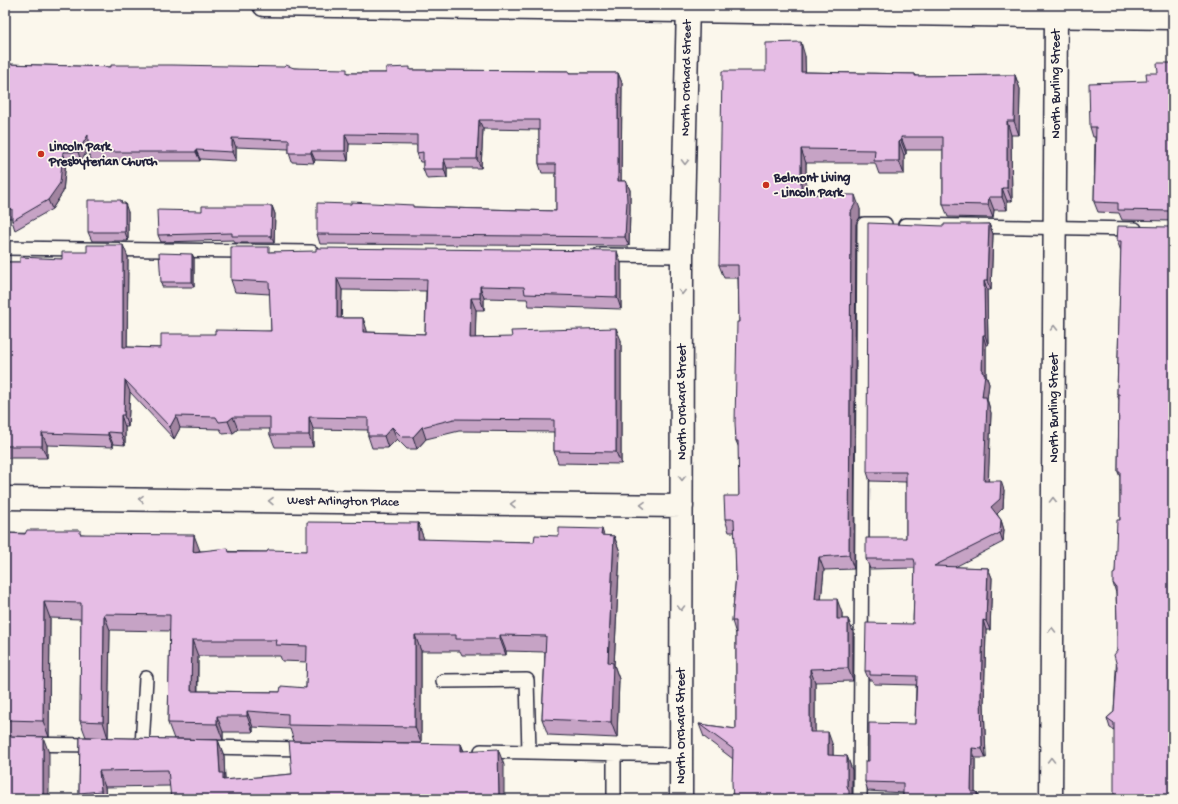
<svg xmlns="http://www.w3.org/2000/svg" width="1178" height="804" font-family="'Gochi Hand',sans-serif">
<rect width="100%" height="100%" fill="#fbf7ec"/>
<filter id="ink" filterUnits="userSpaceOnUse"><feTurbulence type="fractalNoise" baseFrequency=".025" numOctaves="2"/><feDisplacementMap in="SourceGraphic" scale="8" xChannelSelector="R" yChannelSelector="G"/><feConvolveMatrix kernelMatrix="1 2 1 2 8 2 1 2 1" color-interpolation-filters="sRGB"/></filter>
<g filter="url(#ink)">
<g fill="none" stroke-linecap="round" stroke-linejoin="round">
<g stroke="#22223b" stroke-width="16">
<path id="service" d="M 905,225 L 1135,229
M 5,248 L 312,252
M 600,255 L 682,256
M 443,681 L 527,680 L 529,752
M 5,744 L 97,745
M 142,746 L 146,678
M 203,747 L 307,749
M 481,751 L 681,755
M 614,754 L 614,799
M 860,799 L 864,224 L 885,224"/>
</g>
<g stroke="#22223b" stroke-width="25">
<path id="minor" d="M 5,498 L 682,506
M 681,799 L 682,256 L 688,5
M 1051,799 L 1056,16"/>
</g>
<g stroke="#22223b" stroke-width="25">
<path id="secondary" d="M 264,5 L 1173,18"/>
</g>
<use href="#service" stroke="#fbf7ec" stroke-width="13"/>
<use href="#minor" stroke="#fbf7ec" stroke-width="22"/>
<use href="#secondary" stroke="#fbf7ec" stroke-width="22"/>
</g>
<path fill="#c6a3c5" stroke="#22223b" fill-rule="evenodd" d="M 805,56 L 805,72 L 915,74 L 916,76 L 1015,75 L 1020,89 L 1019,135 L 1011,135 L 1012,201 L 1007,201 L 1007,210 L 994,210 L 993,218 L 948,217 L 943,204 L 943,150 L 906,150 L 906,154 L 904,155 L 904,174 L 879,174 L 875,163 L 806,163 L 806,194 L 860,209 L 860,217 L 856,224 L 854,569 L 824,570 L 821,599 L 842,613 L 842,619 L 848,619 L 853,632 L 853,681 L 815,682 L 815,732 L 833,746 L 833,756 L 847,756 L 852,770 L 852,799 L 733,799 L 733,759 L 704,737 L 699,724 L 736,729 L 736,634 L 732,621 L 736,575 L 735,532 L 729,532 L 725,519 L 739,496 L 739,448 L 736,441 L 739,322 L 738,278 L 724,278 L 719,265 L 766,71 Z
M 1173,63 L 1173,221 L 1122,220 L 1119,213 L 1098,212 L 1094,202 L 1095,137 L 1093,137 L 1090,127 L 1147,81 Z
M 5,64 L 111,67 L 294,68 L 349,73 L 386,73 L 411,70 L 569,71 L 570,73 L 618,73 L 622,83 L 621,181 L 626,181 L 630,190 L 630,210 L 629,246 L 320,244 L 317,234 L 414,207 L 556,211 L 556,173 L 542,173 L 539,164 L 539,130 L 483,129 L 481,168 L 447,168 L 447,178 L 427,179 L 423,169 L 423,162 L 420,162 L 417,153 L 417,145 L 349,144 L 348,161 L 315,160 L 314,163 L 292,162 L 289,153 L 289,149 L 236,147 L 236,161 L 200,159 L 200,161 L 92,161 L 88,152 L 88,150 L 81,161 L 66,161 L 63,192 L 52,209 L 15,230 L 12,221 L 12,218 L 5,218 Z
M 121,200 L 122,203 L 128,212 L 128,241 L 92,241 L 88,232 Z
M 272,206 L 275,214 L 274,243 L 235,243 L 234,240 L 161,242 L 158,235 L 202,211 Z
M 989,224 L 993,234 L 991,290 L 987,290 L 988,345 L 986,345 L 986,375 L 989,384 L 987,399 L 991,413 L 988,481 L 1004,490 L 1003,508 L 997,514 L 1001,520 L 1004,530 L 1003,542 L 955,567 L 988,568 L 992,578 L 990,630 L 986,630 L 984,704 L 986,758 L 975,758 L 975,792 L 977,792 L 980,799 L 903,799 L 903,793 L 868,791 L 865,782 L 869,761 L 915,724 L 916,685 L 874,684 L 872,680 L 869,680 L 865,671 L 913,624 L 915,568 L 870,569 L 866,559 L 906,538 L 906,482 L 870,481 L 867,472 L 944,226 Z
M 1169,227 L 1114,730 L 1110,728 L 1107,718 L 1114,712 L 1117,651 L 1117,623 L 1116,593 L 1113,583 L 1115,573 L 1120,520 L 1120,477 L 1118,472 L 1119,400 L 1117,394 L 1121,251 L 1117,241 Z
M 271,252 L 621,263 L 621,309 L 529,306 L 527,299 L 484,298 L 484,310 L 476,310 L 475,338 L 621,340 L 621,464 L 558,463 L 554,451 L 554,432 L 459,431 L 426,439 L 417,449 L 407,449 L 397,439 L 388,448 L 372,448 L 368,436 L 368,430 L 313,429 L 313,447 L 275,447 L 270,435 L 270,429 L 238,429 L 233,433 L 223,434 L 220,429 L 180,428 L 174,439 L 130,392 L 128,427 L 125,427 L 125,445 L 113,444 L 113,447 L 47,445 L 47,458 L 5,458 L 5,262 L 20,262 L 62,259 L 128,257 L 127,347 L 161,348 L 215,334 L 271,331 L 270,294 L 235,292 L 231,280 ZM 342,290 L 426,291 L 425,334 L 367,332 L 363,318 L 341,318 Z
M 192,254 L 194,258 L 194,287 L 162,287 L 161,282 Z
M 418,523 L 424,540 L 534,542 L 559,536 L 614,536 L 620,552 L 614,665 L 619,679 L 617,738 L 548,735 L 542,719 L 545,652 L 506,651 L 506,655 L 462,655 L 460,651 L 421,651 L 421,743 L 294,741 L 290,729 L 253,727 L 253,732 L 223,732 L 223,740 L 174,739 L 168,723 L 170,631 L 110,630 L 108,738 L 86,737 L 80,721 L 81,619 L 50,618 L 49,737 L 5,736 L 5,533 L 82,534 L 200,551 L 267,552 L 307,551 ZM 198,656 L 280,656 L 282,661 L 307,662 L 306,688 L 280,692 L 198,691 Z
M 80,737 L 218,740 L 224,756 L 225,780 L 292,774 L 461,744 L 464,751 L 504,765 L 169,786 L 105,787 L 106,799 L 81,799 L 79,793 Z"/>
<path fill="#a184a0" stroke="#22223b" d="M 801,42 L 805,56 L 806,85 L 801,72 Z
M 618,73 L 622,83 L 621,190 L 618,181 Z
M 1015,75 L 1020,89 L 1019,135 L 1014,121 Z
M 479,120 L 483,129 L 481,168 L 477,159 Z
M 1007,121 L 1011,135 L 1012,201 L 1007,188 Z
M 345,134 L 349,144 L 348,161 L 345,151 Z
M 88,135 L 92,144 L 81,161 L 78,152 Z
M 901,137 L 906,150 L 906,154 L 901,141 Z
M 232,138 L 236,147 L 236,161 L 232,152 Z
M 899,141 L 904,155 L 904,174 L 899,161 Z
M 801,149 L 806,163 L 806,207 L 801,194 Z
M 196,150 L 200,159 L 200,161 L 196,152 Z
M 311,151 L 315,160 L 314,163 L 311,153 Z
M 63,152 L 66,161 L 63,192 L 52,209 L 48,200 Z
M 444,159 L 447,168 L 447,178 L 444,169 Z
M 626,181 L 630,190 L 630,210 L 629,246 L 625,237 Z
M 1002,188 L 1007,201 L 1007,210 L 1002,197 Z
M 855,195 L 860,209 L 860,217 L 856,224 L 854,569 L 849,555 L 851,211 Z
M 989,197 L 994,210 L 993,218 L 988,205 Z
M 125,203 L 128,212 L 128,241 L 125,232 Z
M 272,206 L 275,214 L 274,243 L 271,236 Z
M 989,224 L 993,234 L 991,290 L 987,281 Z
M 123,245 L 128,257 L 127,359 L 123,347 Z
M 617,251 L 621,263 L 621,309 L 617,297 Z
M 192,254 L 194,258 L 194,287 L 192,282 Z
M 337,278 L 342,290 L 341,330 L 337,318 Z
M 984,281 L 987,290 L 988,345 L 985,335 Z
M 480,286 L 484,298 L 484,310 L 480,298 Z
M 471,298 L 476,310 L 475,350 L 470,338 Z
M 363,318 L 367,330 L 367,344 L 363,332 Z
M 616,328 L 621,340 L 621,464 L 616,452 Z
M 983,335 L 986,345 L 986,375 L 989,384 L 987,399 L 991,413 L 988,490 L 984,481 L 982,372 Z
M 125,380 L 130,392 L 128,427 L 124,415 Z
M 121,415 L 125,427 L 125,445 L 121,433 Z
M 176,416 L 180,428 L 174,439 L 170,427 Z
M 233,417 L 238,429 L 233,433 L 228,421 Z
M 309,417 L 313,429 L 313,447 L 309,435 Z
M 392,427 L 397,439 L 388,448 L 384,436 Z
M 422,427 L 426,439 L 417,449 L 413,437 Z
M 108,432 L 113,444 L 113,447 L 108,435 Z
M 42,433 L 47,445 L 47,458 L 42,446 Z
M 1001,481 L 1004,490 L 1003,508 L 994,517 L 991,507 Z
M 1001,520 L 1004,530 L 1003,542 L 1000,533 Z
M 418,523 L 424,539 L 424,555 L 418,539 Z
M 602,529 L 607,545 L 601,535 Z
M 194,535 L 200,551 L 193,552 Z
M 614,536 L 620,552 L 614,665 L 619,679 L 617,738 L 611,722 L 608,662 Z
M 819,557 L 824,570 L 820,612 L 815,599 Z
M 988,568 L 992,578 L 990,630 L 986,621 Z
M 837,599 L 842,613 L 842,632 L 837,619 Z
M 44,602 L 50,618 L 49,737 L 43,721 Z
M 104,614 L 110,630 L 108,738 L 103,722 Z
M 848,619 L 853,632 L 853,681 L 848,668 Z
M 983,620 L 986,630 L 984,704 L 986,758 L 982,749 L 981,694 Z
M 415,635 L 421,651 L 421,743 L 415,727 Z
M 500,635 L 506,651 L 506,655 L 500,639 Z
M 192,640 L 198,656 L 197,707 L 191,691 Z
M 810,669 L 815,682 L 815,745 L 810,732 Z
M 247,711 L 253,727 L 253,732 L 247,716 Z
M 217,716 L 223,732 L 223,740 L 217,724 Z
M 828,732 L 833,746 L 833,769 L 828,755 Z
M 43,737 L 49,753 L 49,799 L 43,798 Z
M 218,740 L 224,756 L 225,781 L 228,789 L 220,773 Z
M 461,744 L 467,760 L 461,751 Z
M 972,748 L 975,758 L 975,799 L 971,792 Z
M 498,749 L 504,765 L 504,799 L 499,799 Z
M 847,756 L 852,770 L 852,799 L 849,799 L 847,786 Z
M 99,771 L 105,787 L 106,799 L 104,799 L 101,791 Z
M 977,792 L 980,799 L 977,799 Z"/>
<path fill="#e6bde5" stroke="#22223b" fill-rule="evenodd" d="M 801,42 L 801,72 L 915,74 L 915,76 L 1015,75 L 1014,121 L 1007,121 L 1007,188 L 1002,188 L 1002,197 L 989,197 L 988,205 L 943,204 L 943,137 L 901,137 L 901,141 L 899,141 L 899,161 L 874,161 L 875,150 L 801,149 L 801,194 L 855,195 L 855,204 L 851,211 L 849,555 L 819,557 L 815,599 L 837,599 L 837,619 L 848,619 L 848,668 L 810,669 L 810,732 L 828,732 L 828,755 L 847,756 L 847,786 L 849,791 L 849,799 L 840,799 L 820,797 L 820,799 L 733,799 L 732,783 L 733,749 L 699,724 L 736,729 L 736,621 L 732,621 L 736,575 L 734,519 L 725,519 L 724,496 L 739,496 L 738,441 L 736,441 L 735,423 L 737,322 L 739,322 L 738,265 L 719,265 L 722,71 L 766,71 L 766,43 Z
M 1157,63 L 1173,63 L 1173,213 L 1170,211 L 1118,210 L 1118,203 L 1094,202 L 1096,127 L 1090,127 L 1089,83 L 1147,81 L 1146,73 L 1158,73 Z
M 5,64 L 111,67 L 111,65 L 172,65 L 284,67 L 286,65 L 294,68 L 347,69 L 347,73 L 386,73 L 386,68 L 410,67 L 410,70 L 569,71 L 569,73 L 618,73 L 618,181 L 626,181 L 627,201 L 625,237 L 317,234 L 317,203 L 351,204 L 351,202 L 413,205 L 413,207 L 556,211 L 556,164 L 539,164 L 539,120 L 479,120 L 477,159 L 444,159 L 444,169 L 423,169 L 423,152 L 417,153 L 417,135 L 345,134 L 345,151 L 311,151 L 311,153 L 289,153 L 289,140 L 232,138 L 232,152 L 196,150 L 196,152 L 88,152 L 88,135 L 78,152 L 63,152 L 60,183 L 48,200 L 12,221 L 12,209 L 5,209 Z
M 88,200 L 121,200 L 121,203 L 125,203 L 125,232 L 88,232 Z
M 202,206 L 272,206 L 271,236 L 232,236 L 232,233 L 158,235 L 157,210 L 202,211 Z
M 868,223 L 944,226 L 944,224 L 989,224 L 987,281 L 984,281 L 985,335 L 983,335 L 982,372 L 985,374 L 982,397 L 986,397 L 987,403 L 984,481 L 1001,481 L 1000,499 L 991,507 L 1001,520 L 1000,533 L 934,566 L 988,568 L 986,621 L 983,620 L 981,694 L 982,749 L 972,748 L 971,792 L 977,792 L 977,799 L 903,799 L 903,783 L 865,782 L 865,761 L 869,761 L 869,723 L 915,724 L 917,676 L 870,675 L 870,671 L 865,671 L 866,623 L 913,624 L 915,563 L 914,559 L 866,559 L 866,538 L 906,538 L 906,472 L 867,472 Z
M 1118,226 L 1169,227 L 1173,226 L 1173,799 L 1114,799 L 1114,723 L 1107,718 L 1114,712 L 1117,666 L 1114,655 L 1117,651 L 1117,623 L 1116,587 L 1113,583 L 1113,574 L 1115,573 L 1117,520 L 1120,520 L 1120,472 L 1118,472 L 1119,394 L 1117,394 L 1121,241 L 1117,241 Z
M 87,245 L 123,245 L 123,347 L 161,348 L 161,334 L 215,334 L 215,330 L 271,331 L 269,282 L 231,280 L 231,247 L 269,247 L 269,252 L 316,251 L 316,248 L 617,251 L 617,297 L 525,294 L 524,287 L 480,286 L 480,298 L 471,298 L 470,338 L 512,337 L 511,331 L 616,328 L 616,452 L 554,451 L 554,420 L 454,419 L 422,427 L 413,437 L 402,437 L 392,427 L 384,436 L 368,436 L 368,418 L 309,417 L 309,435 L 270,435 L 270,417 L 233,417 L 228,421 L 219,422 L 216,417 L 176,416 L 170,427 L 125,380 L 124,415 L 121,415 L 121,433 L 108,432 L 108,435 L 42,433 L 42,446 L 5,446 L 5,262 L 20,262 L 20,257 L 62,259 L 62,252 L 87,252 ZM 337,278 L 427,279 L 425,334 L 363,332 L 363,318 L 337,318 Z
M 159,253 L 192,254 L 192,282 L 161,282 Z
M 307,522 L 418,523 L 418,539 L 534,542 L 535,535 L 559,536 L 559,528 L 602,529 L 601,535 L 614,536 L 608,662 L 613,663 L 611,722 L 542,719 L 546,636 L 500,635 L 500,639 L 456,639 L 456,635 L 415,635 L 415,727 L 288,725 L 288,714 L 247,711 L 247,716 L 217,716 L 217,724 L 168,723 L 170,615 L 104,614 L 103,722 L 80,721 L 81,603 L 44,602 L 43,721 L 5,720 L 5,533 L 25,534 L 27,530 L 80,530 L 80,534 L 194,535 L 193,552 L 228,548 L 229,552 L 267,552 L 268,550 L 307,551 ZM 192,640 L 277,640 L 276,645 L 307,646 L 306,688 L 281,686 L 280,692 L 191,691 Z
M 5,736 L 43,737 L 43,798 L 67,798 L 67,799 L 5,799 Z
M 80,737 L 218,740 L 220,773 L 223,773 L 223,780 L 292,774 L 289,741 L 461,744 L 461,751 L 498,749 L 499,799 L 171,799 L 168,770 L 99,771 L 101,791 L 79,793 Z"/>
<defs><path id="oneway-chevron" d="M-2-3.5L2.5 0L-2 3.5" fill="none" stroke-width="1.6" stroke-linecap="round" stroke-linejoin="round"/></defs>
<g stroke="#99979c">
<use href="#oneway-chevron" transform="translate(685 162) rotate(91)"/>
<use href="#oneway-chevron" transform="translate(682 292) rotate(90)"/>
<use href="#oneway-chevron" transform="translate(1054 328) rotate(-90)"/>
<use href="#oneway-chevron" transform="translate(682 478) rotate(90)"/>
<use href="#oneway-chevron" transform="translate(141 499) rotate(-179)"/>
<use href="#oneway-chevron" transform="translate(1053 500) rotate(-90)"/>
<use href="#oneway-chevron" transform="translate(271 501) rotate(-179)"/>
<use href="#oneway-chevron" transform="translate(513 504) rotate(-179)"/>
<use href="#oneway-chevron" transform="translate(643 505) rotate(-179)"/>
<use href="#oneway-chevron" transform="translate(681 608) rotate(90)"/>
<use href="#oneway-chevron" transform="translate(1052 630) rotate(-90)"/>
<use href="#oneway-chevron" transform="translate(1051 760) rotate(-90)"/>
</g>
</g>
<g fill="#c8321e" stroke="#fbf7ec" stroke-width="1.5">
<circle cx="41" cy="154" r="4"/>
<circle cx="766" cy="185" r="4"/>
</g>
<g text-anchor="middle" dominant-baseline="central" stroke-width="3.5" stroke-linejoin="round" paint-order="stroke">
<g font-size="13" fill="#22223b" stroke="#fbf7ec">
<text transform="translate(687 78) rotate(-89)">North Orchard Street</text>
<text transform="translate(1056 84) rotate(-90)">North Burling Street</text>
<text transform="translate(682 402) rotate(-90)">North Orchard Street</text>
<text transform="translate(1054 408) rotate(-90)">North Burling Street</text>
<text transform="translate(343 502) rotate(1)">West Arlington Place</text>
<text transform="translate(681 726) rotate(-90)">North Orchard Street</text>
</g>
<g font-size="13" font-weight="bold" fill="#22223b" stroke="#fbf7ec" text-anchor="start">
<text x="49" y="147">Lincoln Park<tspan x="49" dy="15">Presbyterian Church</tspan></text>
<text x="774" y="178">Belmont Living<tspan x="774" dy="15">- Lincoln Park</tspan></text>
</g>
</g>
<rect width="1178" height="804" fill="none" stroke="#fbf7ec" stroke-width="20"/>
<rect x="10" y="10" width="1158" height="784" fill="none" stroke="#22223b" stroke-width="1.5" filter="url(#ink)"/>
</svg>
